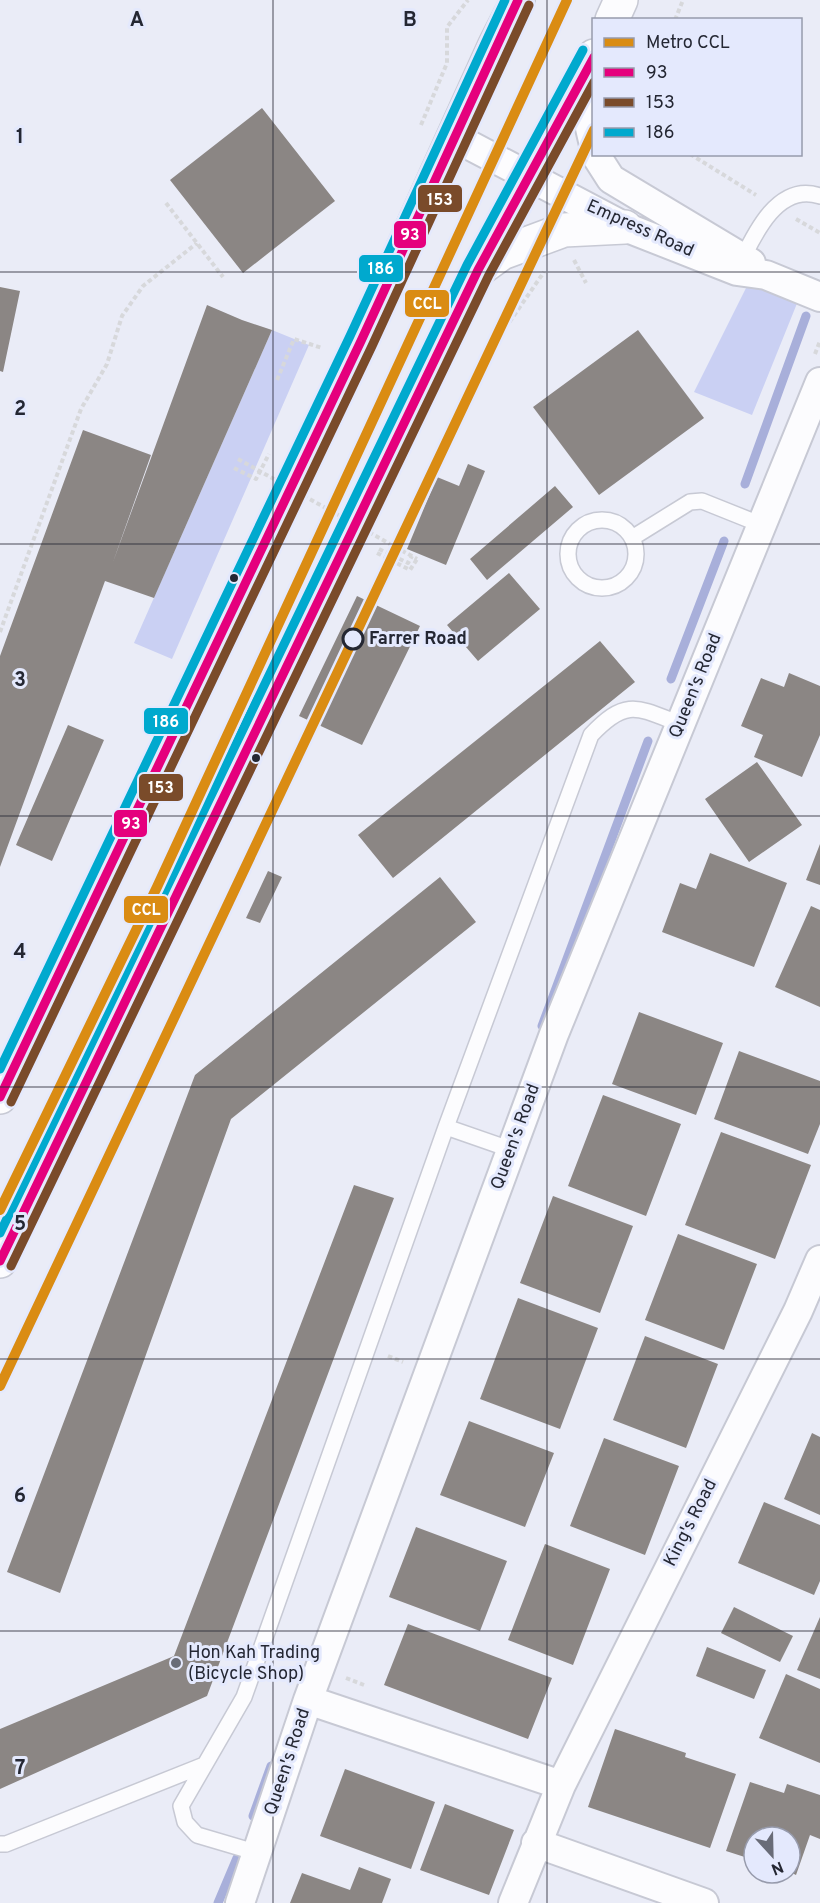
<svg xmlns="http://www.w3.org/2000/svg" width="820" height="1903" font-family="Overpass,sans-serif">
<rect width="100%" height="100%" fill="#eaecf7"/>
<path fill="#cad0f3" d="M 749,282 L 800,296 L 752,415 L 694,392 Z
M 272,330 L 309,345 L 172,659 L 134,643 Z"/>
<g fill="none" stroke-linecap="round" stroke-linejoin="round">
<path stroke="#a8afda" stroke-width="9" d="M 745,484 L 806,316
M 671,679 L 724,541
M 542,1026 L 648,741
M 253,1816 L 271,1766
M 218,1903 L 237,1858"/>
</g>
<path fill="#8b8684" d="M 262,108 L 335,201 L 243,273 L 170,180 Z
M 0,287 L 20,291 L 3,372 L 0,371 Z
M 207,305 L 242,320 L 272,330 L 154,598 L 105,581 L 0,867 L 0,656 L 83,430 L 151,455 L 113,562 Z
M 638,330 L 704,418 L 599,495 L 533,407 Z
M 468,464 L 485,471 L 446,565 L 407,549 L 437,477 L 459,486 Z
M 555,486 L 573,507 L 487,580 L 470,559 Z
M 509,573 L 540,609 L 478,661 L 447,625 Z
M 357,596 L 420,626 L 362,745 L 299,716 Z
M 600,641 L 635,682 L 393,878 L 358,835 Z
M 789,673 L 820,686 L 820,735 L 802,777 L 754,757 L 763,735 L 741,726 L 761,678 L 784,687 Z
M 68,725 L 104,740 L 52,861 L 16,845 Z
M 757,762 L 802,825 L 749,862 L 705,799 Z
M 820,844 L 820,885 L 806,880 Z
M 710,853 L 787,883 L 754,967 L 662,932 L 680,883 L 696,889 Z
M 268,871 L 282,877 L 260,923 L 246,918 Z
M 440,877 L 476,922 L 231,1119 L 60,1593 L 7,1572 L 195,1075 Z
M 811,906 L 820,910 L 820,1007 L 775,987 Z
M 639,1012 L 723,1043 L 696,1115 L 612,1084 Z
M 739,1051 L 820,1081 L 820,1124 L 808,1154 L 714,1119 Z
M 603,1095 L 681,1124 L 646,1216 L 568,1186 Z
M 721,1132 L 811,1165 L 775,1259 L 685,1225 Z
M 354,1185 L 394,1198 L 207,1696 L 0,1789 L 0,1729 L 174,1656 Z
M 553,1196 L 633,1226 L 600,1313 L 520,1283 Z
M 678,1234 L 757,1264 L 724,1350 L 645,1320 Z
M 518,1298 L 598,1328 L 560,1429 L 480,1399 Z
M 645,1336 L 718,1364 L 686,1448 L 613,1420 Z
M 469,1421 L 554,1453 L 525,1527 L 440,1495 Z
M 812,1433 L 820,1437 L 820,1515 L 784,1499 Z
M 604,1438 L 679,1466 L 645,1555 L 570,1526 Z
M 764,1502 L 820,1525 L 820,1581 L 814,1595 L 738,1563 Z
M 416,1527 L 507,1561 L 480,1631 L 389,1597 Z
M 545,1544 L 610,1569 L 573,1665 L 508,1640 Z
M 734,1607 L 793,1636 L 780,1662 L 721,1633 Z
M 820,1617 L 820,1679 L 797,1670 Z
M 408,1624 L 552,1678 L 528,1739 L 384,1685 Z
M 707,1647 L 766,1670 L 754,1699 L 696,1676 Z
M 786,1674 L 820,1689 L 820,1763 L 759,1738 Z
M 615,1729 L 686,1753 L 685,1757 L 736,1774 L 710,1848 L 588,1807 Z
M 345,1769 L 435,1802 L 411,1869 L 320,1836 Z
M 750,1782 L 784,1793 L 787,1784 L 820,1795 L 820,1839 L 810,1835 L 796,1875 L 790,1872 L 790,1837 L 754,1837 L 754,1860 L 726,1851 Z
M 445,1804 L 514,1830 L 489,1895 L 420,1870 Z
M 359,1867 L 391,1879 L 382,1903 L 290,1903 L 302,1873 L 350,1890 Z"/>
<g fill="none" stroke-linecap="round" stroke-linejoin="round">
<g stroke="#c7c9d4" stroke-width="18">
<path id="lane" d="M 740,264 C 755,232 779,182 820,196
M568 554a34 34 0 1 1 68 0a34 34 0 1 1-68 0Z
M 632,538 L 690,502 L 702,501 L 762,525
M 446,1127 L 512,1150
M 0,1844 L 6,1844 L 204,1765
M 258,1853 L 197,1835 L 185,1822 L 181,1806 L 244,1697 L 446,1127 L 591,735 C 626,698 637,707 680,724"/>
</g>
<g stroke="#c7c9d4" stroke-width="32">
<path id="street" d="M 594,97 L 590,128 L 594,145
M 454,137 L 625,227 L 737,271 L 766,275 L 820,297
M 595,154 L 611,179 L 751,263
M 308,1700 L 561,1785
M 536,1843 L 704,1903
M 240,1903 L 308,1700 L 554,1034 L 820,382
M 513,1903 L 561,1785 L 798,1311 L 820,1260"/>
</g>
<g stroke="#c7c9d4" stroke-width="36">
<path id="highway" d="M 612,20 L 621,0
M 480,269 L 502,253 L 564,230 L 625,227
M 0,1097 L 361,341 L 495,45 L 518,0
M 0,1261 L 478,270 L 594,56"/>
</g>
<path stroke="#d7d8db" stroke-width="4" stroke-dasharray="4.5 3" stroke-linecap="butt" d="M 675,20 L 683,0
M 421,125 L 447,63 L 447,27 L 468,0
M 690,154 L 756,195
M 166,203 L 223,277
M 796,219 L 820,233
M 574,260 L 586,283
M 815,354 L 820,341
M 484,359 L 544,272
M 277,380 L 294,339 L 322,348
M 234,468 L 256,479 L 269,454
M 379,549 L 408,563 L 412,556
M 377,553 L 410,570 L 417,559
M 0,632 L 81,409 L 107,364 L 122,316 L 143,286 L 197,243
M 388,1356 L 403,1362
M 346,1678 L 364,1685"/>
<use href="#lane" stroke="#fcfcfe" stroke-width="15"/>
<use href="#street" stroke="#fcfcfe" stroke-width="28"/>
<use href="#highway" stroke="#fcfcfe" stroke-width="33"/>
<path stroke="#d7d8db" stroke-width="4" stroke-dasharray="4.5 3" stroke-linecap="butt" d="M 238,459 L 417,559"/>
<g stroke="#e4e9fd" stroke-width="14">
<path id="bus-1" d="M 0,1097 L 361,341 L 518,0
M 0,1261 L 478,270 L 594,57"/>
</g>
<g stroke="#e4e9fd" stroke-width="14">
<path id="bus-2" d="M 11,1102 L 372,346 L 529,5
M 11,1266 L 489,275 L 594,82"/>
</g>
<g stroke="#e4e9fd" stroke-width="14">
<path id="bus-3" d="M 0,1069 L 350,336 L 505,0
M 0,1233 L 467,265 L 583,50"/>
</g>
<use href="#bus-1" stroke="#e5007d" stroke-width="9"/>
<use href="#bus-2" stroke="#7a4b2a" stroke-width="9"/>
<use href="#bus-3" stroke="#00a9ce" stroke-width="9"/>
<g stroke="#e4e9fd" stroke-width="15">
<path id="metro-1" d="M 0,1210 L 157,887 L 567,0
M 0,1386 L 594,130"/>
</g>
<use href="#metro-1" stroke="#da8c13" stroke-width="10"/>
</g>
<path fill="none" stroke="#242733" stroke-width="1.5" stroke-opacity="0.55" d="M 273,0 L 273,1903M 547,0 L 547,1903M 0,272 L 820,272M 0,544 L 820,544M 0,816 L 820,816M 0,1087 L 820,1087M 0,1359 L 820,1359M 0,1631 L 820,1631"/>
<g fill="#242733" stroke="#e4e9fd" stroke-width="2">
<circle cx="234" cy="578" r="5"/>
<circle cx="256" cy="758" r="5"/>
</g>
<circle fill="#e4e9fd" stroke="#242733" stroke-width="3" cx="353" cy="639" r="10"/>
<circle fill="#696c78" stroke="#e4e9fd" stroke-width="2" cx="176" cy="1663" r="6"/>
<g text-anchor="middle" dominant-baseline="central" stroke-width="6" stroke-linejoin="round" paint-order="stroke">
<g font-size="18" fill="#242733" stroke="#e4e9fd">
<text transform="translate(640 229) rotate(24)">Empress Road</text>
<text transform="translate(696 686) rotate(-68)">Queen's Road</text>
<text transform="translate(516 1137) rotate(-70)">Queen's Road</text>
<text transform="translate(691 1523) rotate(-63)">King's Road</text>
<text transform="translate(288 1762) rotate(-72)">Queen's Road</text>
</g>
<g font-size="18" font-weight="bold" fill="#242733" stroke="#e4e9fd" text-anchor="start">
<text x="369" y="639">Farrer Road</text>
</g>
<g font-size="18" fill="#242733" stroke="#e4e9fd" text-anchor="start">
<text x="188" y="1653">Hon Kah Trading<tspan x="188" dy="21">(Bicycle Shop)</tspan></text>
</g>
</g>
<g font-size="20" text-anchor="middle" font-weight="bold" fill="#242733" stroke="#e4e9fd" stroke-width="6" stroke-linejoin="round" paint-order="stroke">
<text x="137" y="26">A</text>
<text x="410" y="26">B</text>
<text x="20" y="143">1</text>
<text x="20" y="415">2</text>
<text x="20" y="686">3</text>
<text x="20" y="958">4</text>
<text x="20" y="1230">5</text>
<text x="20" y="1502">6</text>
<text x="20" y="1774">7</text>
</g>
<g stroke="#e4e9fd" stroke-width="2">
<rect x="417" y="184" width="46" height="29" rx="6" fill="#7a4b2a"/>
<rect x="393" y="220" width="34" height="29" rx="6" fill="#e5007d"/>
<rect x="358" y="254" width="46" height="29" rx="6" fill="#00a9ce"/>
<rect x="404" y="289" width="46" height="29" rx="6" fill="#da8c13"/>
<rect x="143" y="707" width="46" height="28" rx="6" fill="#00a9ce"/>
<rect x="138" y="773" width="46" height="29" rx="6" fill="#7a4b2a"/>
<rect x="113" y="809" width="35" height="29" rx="6" fill="#e5007d"/>
<rect x="123" y="895" width="46" height="29" rx="6" fill="#da8c13"/>
</g>
<g font-size="16" text-anchor="middle" font-weight="bold" fill="#fff">
<text x="440" y="205">153</text>
<text x="410" y="240">93</text>
<text x="381" y="274">186</text>
<text x="427" y="309">CCL</text>
<text x="166" y="727">186</text>
<text x="161" y="793">153</text>
<text x="131" y="829">93</text>
<text x="146" y="915">CCL</text>
</g>
<rect x="592" y="18" width="210" height="138" fill="#e4e9fd" stroke="#979bac" stroke-width="1.5"/>
<rect x="604" y="38" width="30" height="9" fill="#da8c13" stroke="#979bac" stroke-width="1.5"/>
<text x="646" y="48" font-size="18" fill="#242733">Metro CCL</text>
<rect x="604" y="68" width="30" height="9" fill="#e5007d" stroke="#979bac" stroke-width="1.5"/>
<text x="646" y="78" font-size="18" fill="#242733">93</text>
<rect x="604" y="98" width="30" height="9" fill="#7a4b2a" stroke="#979bac" stroke-width="1.5"/>
<text x="646" y="108" font-size="18" fill="#242733">153</text>
<rect x="604" y="128" width="30" height="9" fill="#00a9ce" stroke="#979bac" stroke-width="1.5"/>
<text x="646" y="138" font-size="18" fill="#242733">186</text>
<g transform="translate(772 1855) rotate(158)"><circle r="28" fill="#e4e9fd" stroke="#979bac" stroke-width="1.5"/>
<path d="M0-4.5L10 22L0 15L-10 22Z" fill="#696c78"/>
<text y="-9" font-size="16" font-weight="bold" text-anchor="middle" fill="#242733">N</text>
</g>
</svg>
